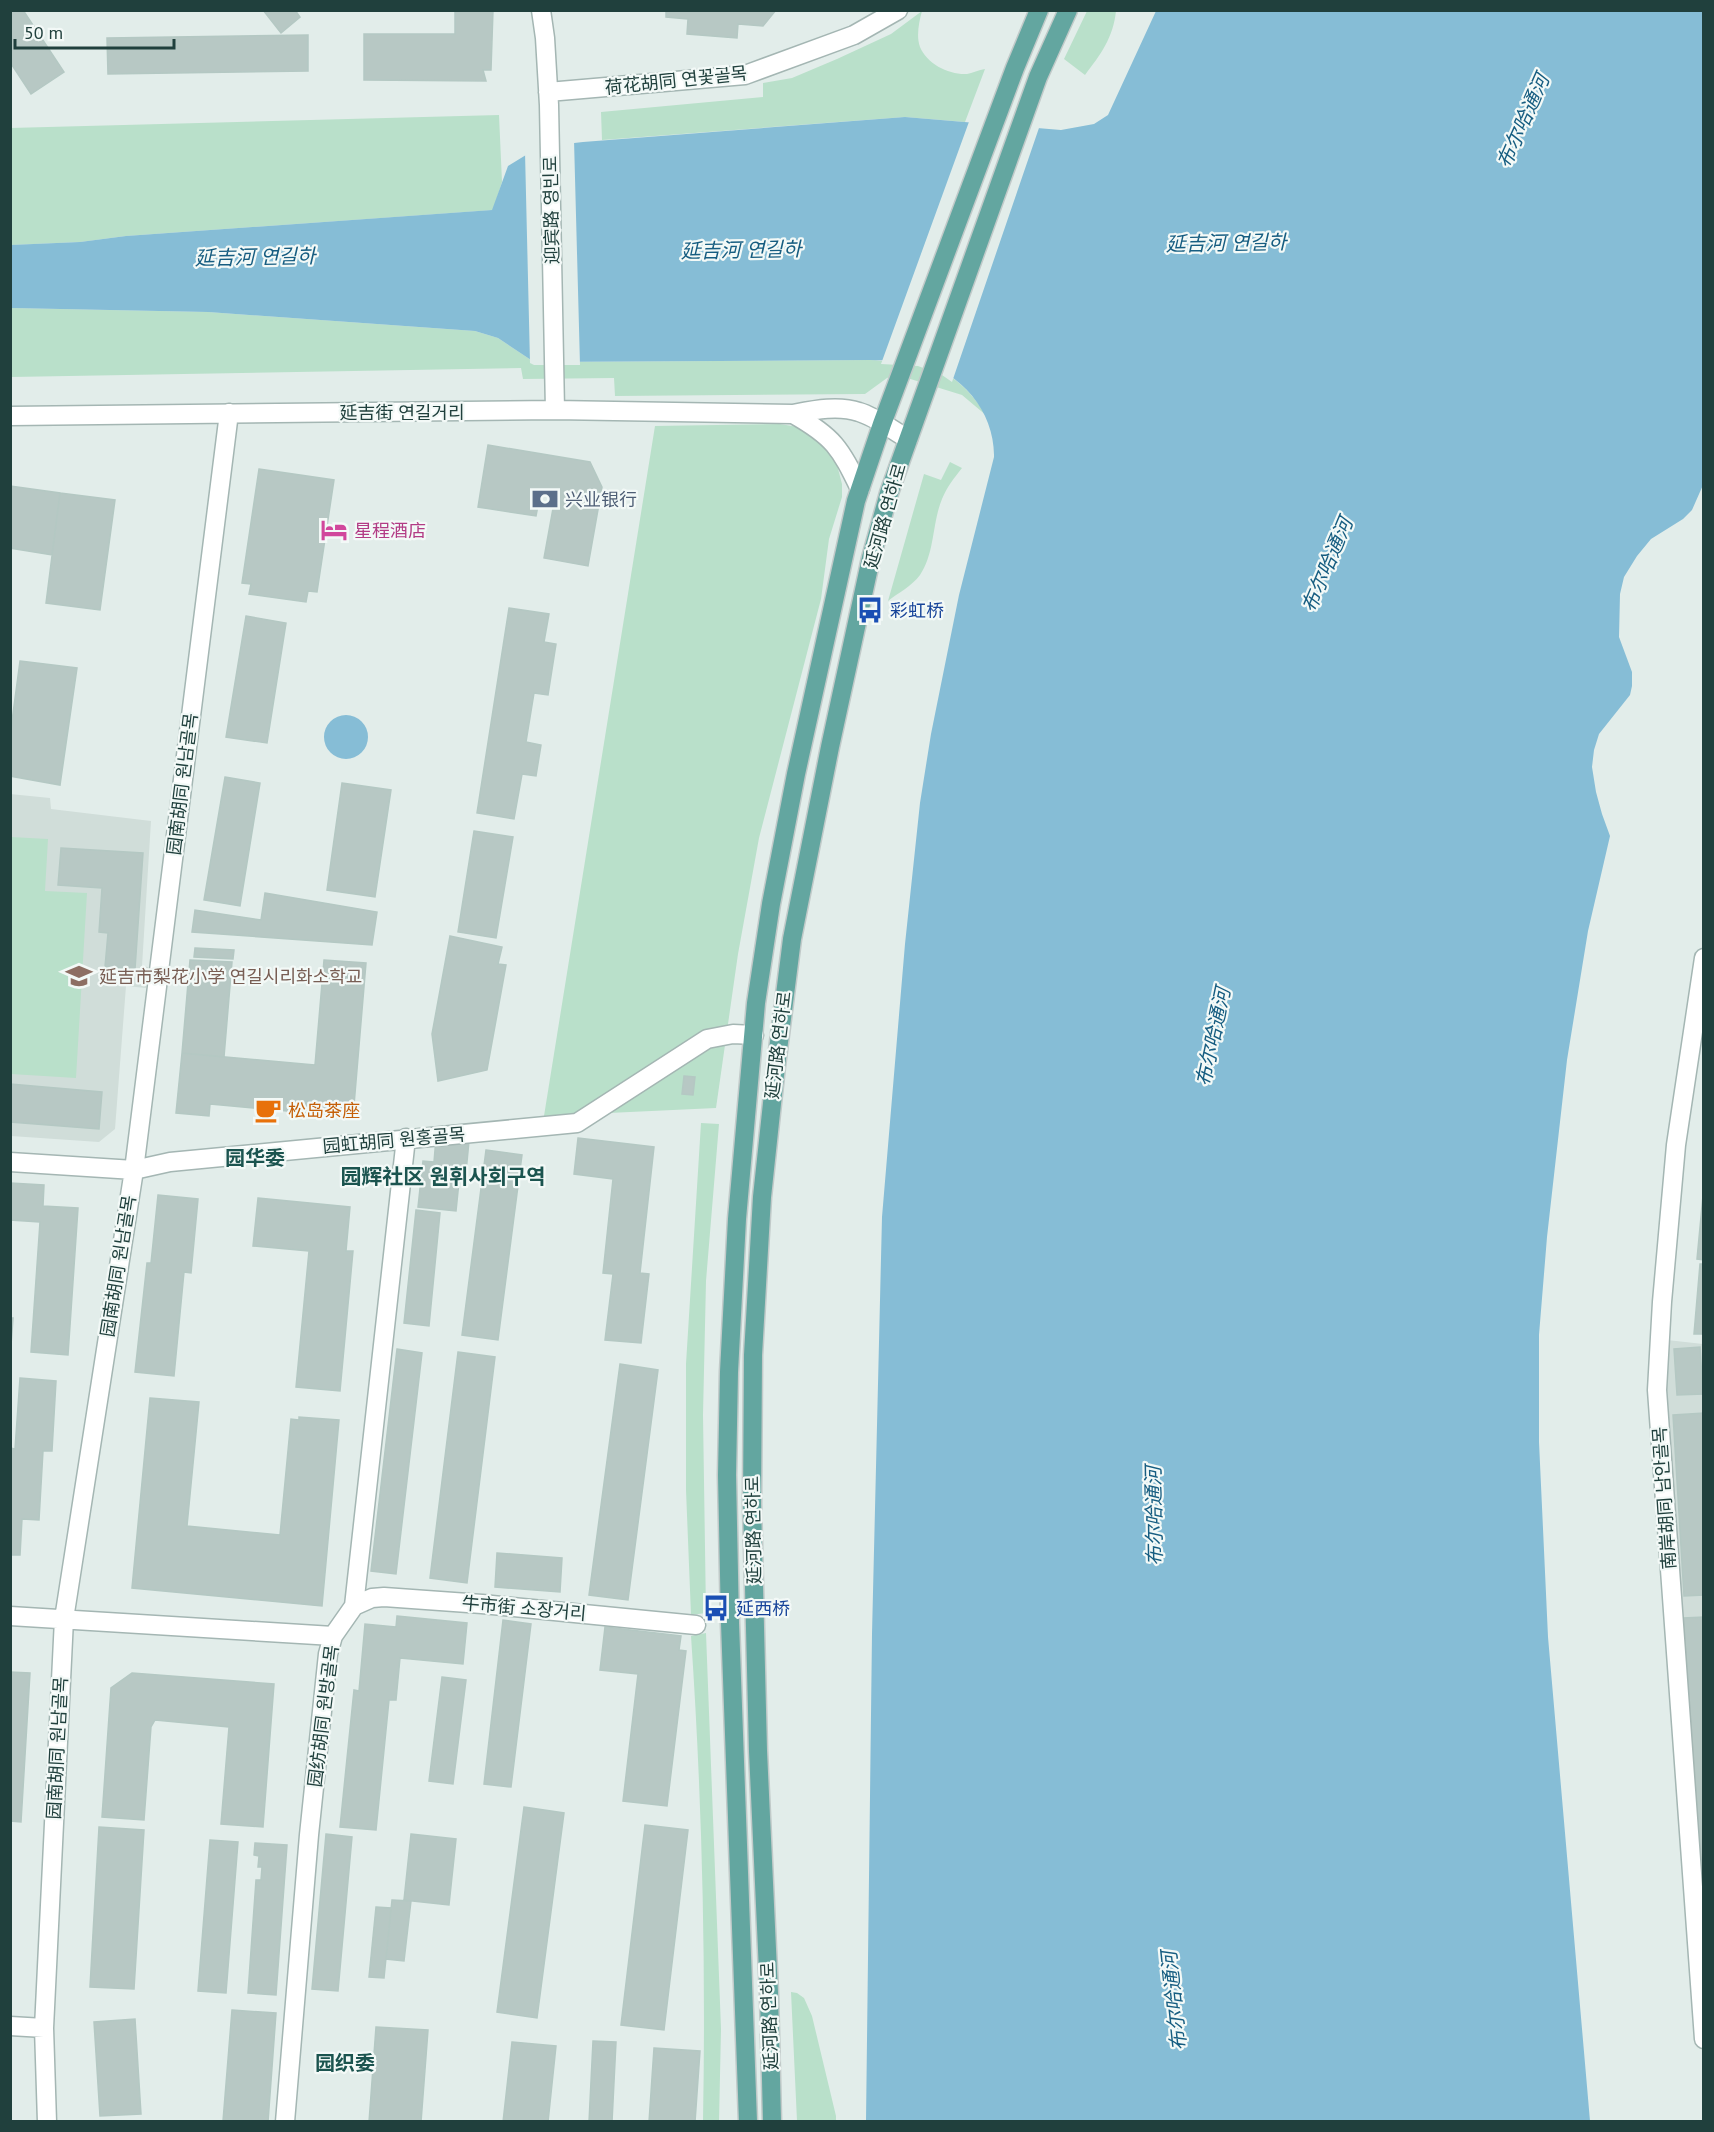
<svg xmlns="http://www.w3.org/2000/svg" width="1714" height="2132" font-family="'PT Sans','Noto Sans SC','Noto Sans KR',sans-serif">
<rect width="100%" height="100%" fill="#e2edea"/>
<path fill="#d0ddd9" d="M 10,794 L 50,798 L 51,809 L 151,821 L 142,966 L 148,967 L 146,988 L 126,986 L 115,1129 L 99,1142 L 11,1136 Z
M 1667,1340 L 1703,1344 L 1703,1898 L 1692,1898 L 1665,1400 Z"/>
<path fill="#b9e0ca" d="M 922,11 C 919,22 916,36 920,47 C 927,64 949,75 967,74 C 972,73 979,70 985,69 L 965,122 L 905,117 L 602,140 L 601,112 L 763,97 L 763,83 L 792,78 L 837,59 L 891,34 Z
M 1087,11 L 1116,11 C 1113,38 1101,54 1085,75 L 1064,59 Z
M 499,115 L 502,182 L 493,210 L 126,236 L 80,242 L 11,245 L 10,128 Z
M 10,308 L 208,312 L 475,331 L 498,338 L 534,362 L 870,360 C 928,364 953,364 987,416 L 962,395 L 904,377 L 893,376 L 887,378 L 865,394 L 615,396 L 614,378 L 523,379 L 521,368 L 11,377 Z
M 780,424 L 798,427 L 819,438 L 836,461 L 842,484 L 842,497 L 829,539 L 821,599 L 759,838 L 738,954 L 716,1108 L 544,1116 L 655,426 Z
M 950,462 L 962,468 C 954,478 947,487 942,499 C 932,523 935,553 920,575 C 912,586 898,593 888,601 L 924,474 L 941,480 Z
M 11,837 L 48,839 L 45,891 L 87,893 L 76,1078 L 11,1074 Z
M 701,1123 L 719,1124 L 706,1281 L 703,1415 L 706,1613 L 691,1615 L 686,1490 L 686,1364 Z
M 706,1633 L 721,2029 L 719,2122 L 703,2121 C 706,1959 702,1798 691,1636 Z
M 791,1992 L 797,1993 L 804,1998 L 812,2016 L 836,2116 L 836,2121 L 797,2121 Z"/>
<path fill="#86bdd6" d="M 1156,11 L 1703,11 L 1703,485 L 1692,510 L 1683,519 L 1651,539 L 1637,556 L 1624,577 L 1620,594 L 1619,637 L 1632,672 L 1632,686 L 1630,695 L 1599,734 L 1594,750 L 1592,767 L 1596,792 L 1602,814 L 1610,836 L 1588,931 L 1567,1060 L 1547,1237 L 1539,1335 L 1539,1442 L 1548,1637 L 1590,2121 L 866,2121 L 872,1634 L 882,1217 L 905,944 L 920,803 L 931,734 L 959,595 L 994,457 C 995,413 962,371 917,363 C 902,360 886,361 870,360 L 534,362 L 498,338 L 475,331 L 208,312 L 11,308 L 10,245 L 80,242 L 126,236 L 492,210 L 508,166 L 539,147 L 583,142 L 905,117 L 1061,130 L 1094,124 L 1108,115 Z
M324 737a22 22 0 1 1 44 0a22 22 0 1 1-44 0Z"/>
<path fill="#e2edea" d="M 970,119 L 1040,125 L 952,382 L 942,375 L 918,366 L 881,364 Z
M 574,140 L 580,365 L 534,365 L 530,363 L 525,152 L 538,144 Z"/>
<path fill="#b7c8c4" stroke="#b4c8c3" stroke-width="1.5" d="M 10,10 L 23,10 L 64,72 L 31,94 L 10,62 Z
M 263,10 L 295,10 L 300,17 L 281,33 Z
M 455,10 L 493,10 L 491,70 L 483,70 L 486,81 L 364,80 L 364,34 L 455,34 Z
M 666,10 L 776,10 L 763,26 L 738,24 L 737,38 L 687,34 L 688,19 L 666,17 Z
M 308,35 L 308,71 L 108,74 L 107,38 Z
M 488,445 L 590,462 L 602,487 L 588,566 L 544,558 L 556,492 L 541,490 L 536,516 L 478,507 Z
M 259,469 L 334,480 L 317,592 L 308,591 L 306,602 L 249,594 L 251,584 L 242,583 Z
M 10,486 L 60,493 L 52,555 L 10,548 Z
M 60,493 L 115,500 L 100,610 L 46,603 Z
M 509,608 L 549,614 L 544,642 L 556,644 L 548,695 L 534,693 L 526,742 L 541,745 L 536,776 L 522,774 L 514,819 L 477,813 Z
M 246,616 L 286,623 L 267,743 L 226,737 Z
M 20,661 L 77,668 L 60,785 L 10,776 L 10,736 Z
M 225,777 L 260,783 L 240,906 L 204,900 Z
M 342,783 L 391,790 L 375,897 L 327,890 Z
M 474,831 L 513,837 L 496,938 L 458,932 Z
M 61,848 L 143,853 L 135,969 L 105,967 L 108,933 L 99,932 L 102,888 L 58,885 Z
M 265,893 L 377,912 L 372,945 L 192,932 L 195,910 L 261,920 Z
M 450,936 L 502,947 L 498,964 L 506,965 L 487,1070 L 438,1081 L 432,1034 Z
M 195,948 L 234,950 L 233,959 L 194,957 Z
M 190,960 L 232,962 L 224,1057 L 182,1053 Z
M 324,960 L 366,963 L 353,1117 L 210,1104 L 209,1116 L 176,1113 L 182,1053 L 315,1065 Z
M 684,1076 L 695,1077 L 693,1095 L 682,1094 Z
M 10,1084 L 102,1092 L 99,1129 L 10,1122 Z
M 436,1138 L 469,1141 L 466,1172 L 460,1172 L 456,1211 L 418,1207 L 423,1161 L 434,1162 Z
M 578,1138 L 654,1147 L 640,1273 L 649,1274 L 641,1343 L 605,1340 L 613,1274 L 603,1273 L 613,1179 L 574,1174 Z
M 486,1150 L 522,1155 L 498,1340 L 462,1335 Z
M 10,1183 L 44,1185 L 43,1206 L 78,1208 L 68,1355 L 31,1352 L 40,1222 L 10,1220 Z
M 1704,1185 L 1704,1260 L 1697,1259 Z
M 158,1195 L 198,1199 L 191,1273 L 184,1272 L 174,1376 L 135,1372 L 147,1263 L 151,1263 Z
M 258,1198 L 350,1207 L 346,1251 L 353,1251 L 340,1391 L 296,1387 L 309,1251 L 253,1246 Z
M 416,1210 L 440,1213 L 429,1326 L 404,1323 Z
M 1700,1264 L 1704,1264 L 1704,1334 L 1694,1334 Z
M 10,1318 L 13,1318 L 11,1345 L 10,1345 Z
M 1700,1347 L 1703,1394 L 1677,1395 L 1674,1349 Z
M 397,1349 L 422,1353 L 396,1574 L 371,1571 Z
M 458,1352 L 495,1357 L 467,1583 L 430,1578 Z
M 620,1364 L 658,1370 L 628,1600 L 589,1595 Z
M 20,1378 L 56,1381 L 52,1451 L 43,1451 L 39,1520 L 22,1519 L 20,1555 L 10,1555 L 10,1448 L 15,1449 Z
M 150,1398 L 199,1402 L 187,1526 L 280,1535 L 291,1419 L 299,1420 L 299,1417 L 339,1420 L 322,1606 L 132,1588 Z
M 1704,1413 L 1704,1595 L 1684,1596 L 1673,1415 Z
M 497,1553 L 562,1558 L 560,1592 L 495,1587 Z
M 397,1616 L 467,1623 L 463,1664 L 400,1658 L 396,1700 L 389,1700 L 376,1830 L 340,1827 L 354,1690 L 359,1691 L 365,1624 L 396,1627 Z
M 1704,1617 L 1704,1894 L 1693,1895 L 1683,1618 Z
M 503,1620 L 531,1624 L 511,1787 L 484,1784 Z
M 605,1627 L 681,1636 L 679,1650 L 686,1651 L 667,1806 L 623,1801 L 638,1674 L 600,1670 Z
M 10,1672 L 30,1673 L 21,1822 L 10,1821 Z
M 132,1673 L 274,1684 L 263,1827 L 221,1824 L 229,1727 L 155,1720 L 151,1727 L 144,1820 L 102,1817 L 111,1688 Z
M 442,1677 L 466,1680 L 453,1784 L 429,1781 Z
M 524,1807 L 564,1813 L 537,2018 L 497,2012 Z
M 645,1825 L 688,1830 L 664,2030 L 621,2025 Z
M 99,1827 L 144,1830 L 134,1989 L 90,1987 Z
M 326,1834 L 352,1837 L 338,1991 L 312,1989 Z
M 411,1834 L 456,1839 L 449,1905 L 404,1900 Z
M 210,1840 L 238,1842 L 226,1993 L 198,1991 Z
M 255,1843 L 287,1845 L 276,1995 L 248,1993 L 256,1880 L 261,1880 L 262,1867 L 258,1867 L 259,1856 L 254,1855 Z
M 392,1900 L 411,1901 L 404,1961 L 386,1959 Z
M 376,1907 L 391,1908 L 384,1978 L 369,1977 Z
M 232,2010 L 276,2013 L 268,2122 L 223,2121 Z
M 135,2019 L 141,2114 L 100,2116 L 94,2022 Z
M 376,2027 L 428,2030 L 421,2122 L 369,2122 Z
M 593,2041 L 616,2042 L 612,2122 L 589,2122 Z
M 512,2042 L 556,2046 L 548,2122 L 503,2122 Z
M 654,2048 L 700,2051 L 695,2122 L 649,2122 Z"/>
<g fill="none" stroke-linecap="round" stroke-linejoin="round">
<g stroke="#a4b6b3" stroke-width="21">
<path id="minor" d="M 541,10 L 545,38 L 549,105 L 555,410
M 548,92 L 745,75 L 854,35 L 898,10
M 793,414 C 834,437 840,448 860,489
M 10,416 L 555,410 L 793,414 C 814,410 838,405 859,412 C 876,417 892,430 908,439
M 1704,958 L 1676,1145 L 1662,1302 L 1657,1390 L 1704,2039
M 10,1162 L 134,1170 L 170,1162 L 577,1123 L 707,1039 L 733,1034 L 754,1035
M 354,1606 L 372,1598 L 384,1597 L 482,1604 L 696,1625
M 10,1616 L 333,1636
M 10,2026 L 44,2028
M 47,2122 L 44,2028 L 64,1619 L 134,1170 L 229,413
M 285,2122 L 309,1835 L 328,1654 L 333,1636 L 354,1606 L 406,1138"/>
</g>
<g stroke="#c1cac9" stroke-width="21">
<path id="major" d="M 748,2122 L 730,1623 L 727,1475 L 729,1372 L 737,1219 L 756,1003 L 771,904 L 796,774 L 856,501 L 882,424 L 1015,68 L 1039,10
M 772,2122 L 769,1993 L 758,1751 L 752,1504 L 753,1355 L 762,1197 L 776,1066 L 792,939 L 830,747 L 871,558 L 889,493 L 1038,77 L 1068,10"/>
</g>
<use href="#minor" stroke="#fff" stroke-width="18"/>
<use href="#major" stroke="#63a6a0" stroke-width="18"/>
</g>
<defs>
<g id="bank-bare" transform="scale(2.07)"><path d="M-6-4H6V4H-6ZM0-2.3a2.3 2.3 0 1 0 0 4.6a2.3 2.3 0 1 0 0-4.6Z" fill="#5c6f8a" stroke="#f3f9f7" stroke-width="2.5" paint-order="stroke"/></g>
<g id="hotel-bare" transform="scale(2.07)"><path d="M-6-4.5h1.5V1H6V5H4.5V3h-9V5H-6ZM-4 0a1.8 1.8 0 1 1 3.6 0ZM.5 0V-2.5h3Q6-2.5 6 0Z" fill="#d1479c" stroke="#f3f9f7" stroke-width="2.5" paint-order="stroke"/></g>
<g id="bus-bare" transform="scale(2.07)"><path d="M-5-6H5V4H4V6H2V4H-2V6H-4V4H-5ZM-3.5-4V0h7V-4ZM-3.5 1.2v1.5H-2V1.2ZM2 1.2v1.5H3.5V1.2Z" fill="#1a4fb4" stroke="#f3f9f7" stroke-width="2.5" paint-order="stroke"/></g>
<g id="school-bare" transform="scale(2.07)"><path d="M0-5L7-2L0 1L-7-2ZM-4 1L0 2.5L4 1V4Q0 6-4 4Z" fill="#8d6e63" stroke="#f3f9f7" stroke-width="2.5" paint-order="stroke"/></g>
<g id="cafe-bare" transform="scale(2.07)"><path d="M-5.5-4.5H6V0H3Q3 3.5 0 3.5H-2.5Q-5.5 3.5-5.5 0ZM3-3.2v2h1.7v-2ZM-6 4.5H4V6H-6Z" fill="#e8710a" stroke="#f3f9f7" stroke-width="2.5" paint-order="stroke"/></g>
</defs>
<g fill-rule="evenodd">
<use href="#bank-bare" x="545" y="499"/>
<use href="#hotel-bare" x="334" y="530"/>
<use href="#bus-bare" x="870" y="610"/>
<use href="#school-bare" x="79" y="976"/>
<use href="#cafe-bare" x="268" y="1110"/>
<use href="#bus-bare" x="716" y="1608"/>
</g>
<g text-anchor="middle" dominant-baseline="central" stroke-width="4.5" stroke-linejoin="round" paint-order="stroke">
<g font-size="18" fill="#20403d" stroke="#f3f9f7">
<text transform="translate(676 80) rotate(-6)">荷花胡同 연꽃골목</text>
<text transform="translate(551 210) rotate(-91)">迎宾路 영빈로</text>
<text x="402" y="412">延吉街 연길거리</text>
<text transform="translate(885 516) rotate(-74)">延河路 연하로</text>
<text transform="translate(182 784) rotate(-83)">园南胡同 원남골목</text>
<text transform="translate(778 1045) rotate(-83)">延河路 연하로</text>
<text transform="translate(394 1140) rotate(-5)">园虹胡同 원홍골목</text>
<text transform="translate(118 1266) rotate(-81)">园南胡同 원남골목</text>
<text transform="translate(1664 1498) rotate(-94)">南岸胡同 남안골목</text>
<text transform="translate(753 1530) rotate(-91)">延河路 연하로</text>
<text transform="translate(524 1608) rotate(5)">牛市街 소장거리</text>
<text transform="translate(323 1716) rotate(-83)">园纺胡同 원방골목</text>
<text transform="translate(57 1748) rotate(-87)">园南胡同 원남골목</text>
<text transform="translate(769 2016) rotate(-92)">延河路 연하로</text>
</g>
<g font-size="18" fill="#4e5e75" stroke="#f3f9f7" text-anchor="start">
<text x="565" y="499">兴业银行</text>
</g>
<g font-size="18" fill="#b23c85" stroke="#f3f9f7" text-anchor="start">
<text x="354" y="530">星程酒店</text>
</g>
<g font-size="18" fill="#164399" stroke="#f3f9f7" text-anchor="start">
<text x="890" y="610">彩虹桥</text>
<text x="736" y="1608">延西桥</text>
</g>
<g font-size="18" fill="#785e54" stroke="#f3f9f7" text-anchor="start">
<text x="99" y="976">延吉市梨花小学 연길시리화소학교</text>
</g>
<g font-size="18" fill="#c56008" stroke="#f3f9f7" text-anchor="start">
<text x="288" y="1110">松岛茶座</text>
</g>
<g font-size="20" font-style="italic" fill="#165d81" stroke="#f3f9f7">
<text transform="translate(1523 121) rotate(-66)">布尔哈通河</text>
<text transform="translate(1226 243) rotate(-1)">延吉河 연길하</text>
<text transform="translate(741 250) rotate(-1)">延吉河 연길하</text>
<text transform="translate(255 257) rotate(-1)">延吉河 연길하</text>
<text transform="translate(1327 565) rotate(-67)">布尔哈通河</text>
<text transform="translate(1213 1037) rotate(-78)">布尔哈通河</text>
<text transform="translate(1154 1516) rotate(-91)">布尔哈通河</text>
<text transform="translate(1174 2001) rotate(-96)">布尔哈通河</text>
</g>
<g font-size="20" font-weight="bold" fill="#1b544f" stroke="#f3f9f7">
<text x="255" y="1158">园华委</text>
<text x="345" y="2063">园织委</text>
</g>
<g font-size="21" font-weight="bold" fill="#1b544f" stroke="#f3f9f7">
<text x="443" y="1176">园辉社区 원휘사회구역</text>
</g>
</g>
<rect width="1714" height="2132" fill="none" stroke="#20403d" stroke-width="24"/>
<path d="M15 39v9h159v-9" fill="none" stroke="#20403d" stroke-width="3"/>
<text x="24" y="39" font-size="18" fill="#20403d" stroke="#f3f9f7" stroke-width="4.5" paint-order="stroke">50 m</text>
</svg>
